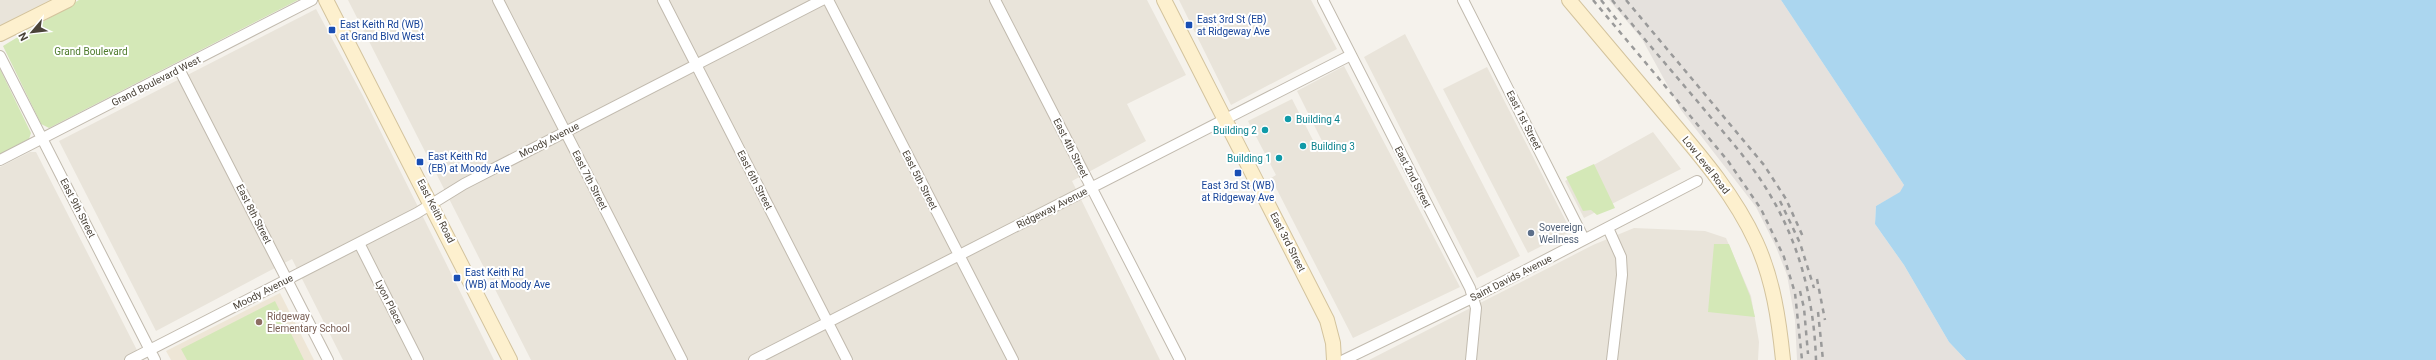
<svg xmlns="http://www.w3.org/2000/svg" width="2436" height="360" font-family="Roboto,sans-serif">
<rect width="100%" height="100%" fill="#f5f2ec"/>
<path fill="#e9e4da" d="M 0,0 L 50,0 L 0,25 Z
M 348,0 L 1147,0 L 1186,75 L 1127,104 L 1146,141 L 1072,181 L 1160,360 L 531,360 Z
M 1179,0 L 1311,0 L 1337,49 L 1231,105 Z
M 316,9 L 363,96 L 494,360 L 343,360 L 292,259 L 156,331 L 59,141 Z
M 1405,34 L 1520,256 L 1477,278 L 1364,57 Z
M 1344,66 L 1460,287 L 1353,338 L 1271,178 L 1276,175 L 1248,121 L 1292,99 L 1319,152 L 1326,149 L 1297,91 Z
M 1487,67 L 1571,231 L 1528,253 L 1443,89 Z
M 1653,132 L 1681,169 L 1584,218 L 1565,181 Z
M 30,152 L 36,152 L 142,360 L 0,360 L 0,167 Z
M 1634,228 L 1705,231 L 1726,238 L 1751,296 L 1759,342 L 1758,360 L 1369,360 L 1593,245 Z"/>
<path fill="#e5e1dd" d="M 1609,0 L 1781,0 L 1904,185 L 1901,192 L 1876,206 L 1875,224 L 1904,265 L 1949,342 L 1966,360 L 1797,360 L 1795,320 L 1787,275 L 1776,247 L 1756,207 L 1681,110 L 1642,39 Z"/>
<path fill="#eee6d6" d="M 280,293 L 314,360 L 171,360 L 166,351 Z"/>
<path fill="#d4e8b7" d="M 79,0 L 298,0 L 49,128 L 41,124 L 3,46 Z
M 0,69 L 31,133 L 29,139 L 0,154 Z
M 1594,164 L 1615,208 L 1597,215 L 1591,210 L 1583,211 L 1566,177 Z
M 1714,244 L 1729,244 L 1750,296 L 1755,317 L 1708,312 Z
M 275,301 L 304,360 L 187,360 L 181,349 Z"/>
<path fill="#abd6ef" d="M 1781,0 L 2436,0 L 2436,360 L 1966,360 L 1949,342 L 1904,265 L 1875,224 L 1876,206 L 1900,192 L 1904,185 Z"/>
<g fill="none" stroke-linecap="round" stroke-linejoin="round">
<g stroke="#c1baae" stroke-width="12">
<path id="street" d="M 498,0 L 682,360
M 663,0 L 847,360
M 828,0 L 1013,360
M 995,0 L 1180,360
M 1323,0 L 1470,288 L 1476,308 L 1471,360
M 1463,0 L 1584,239
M 0,56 L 155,360
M 179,69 L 328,360
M 0,160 L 312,0
M 1608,228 L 1621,257 L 1622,275 L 1612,360
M 359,243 L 418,360
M 130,360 L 417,213 L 464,184 L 822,0
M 754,360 L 1351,55
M 1344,360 L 1474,297 L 1697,181"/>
</g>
<g stroke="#d3c39d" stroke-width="16">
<path id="secondary" d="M 326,0 L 510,360
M 1164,0 L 1327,320 L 1333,343 L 1334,360
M 1569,0 C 1601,38 1633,76 1665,114 C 1699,154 1734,194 1756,242 C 1773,279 1779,320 1783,360
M 0,34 L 68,0"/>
</g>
<use href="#street" stroke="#fff" stroke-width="10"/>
<use href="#secondary" stroke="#fdf0ce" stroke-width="14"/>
<path stroke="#9a9a9a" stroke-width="2.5" stroke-dasharray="5 5" stroke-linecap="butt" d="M 1593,0 L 1728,161 L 1761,209 L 1784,257 L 1795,293 L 1802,360
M 1601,0 L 1621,25
M 1612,0 C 1640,34 1669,68 1698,102 C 1720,129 1745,155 1764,185 C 1798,238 1814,297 1816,360
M 1626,0 L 1764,165 L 1786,199 L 1804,239
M 1780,201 L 1800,243 L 1814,288
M 1817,279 L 1825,320
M 1800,291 L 1804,308 L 1808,354
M 1818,312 L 1823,360"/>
</g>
<g fill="#1a4fb4" stroke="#fff" stroke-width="1.5">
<rect x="1185" y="21" width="8" height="8" rx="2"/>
<rect x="328" y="26" width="8" height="8" rx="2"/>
<rect x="416" y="158" width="8" height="8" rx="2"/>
<rect x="1234" y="169" width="8" height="8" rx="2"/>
<rect x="453" y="274" width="8" height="8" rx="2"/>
</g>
<g fill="#0f9aa8" stroke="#fff" stroke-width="1.5">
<circle cx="1288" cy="119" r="4"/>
<circle cx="1265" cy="130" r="4"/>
<circle cx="1303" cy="146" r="4"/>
<circle cx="1279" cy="158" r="4"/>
</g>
<circle fill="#5c6f8a" stroke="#fff" stroke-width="1.5" cx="1531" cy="233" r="4"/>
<circle fill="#8d6e63" stroke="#fff" stroke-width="1.5" cx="259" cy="322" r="4"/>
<g text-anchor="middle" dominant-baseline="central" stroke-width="4" stroke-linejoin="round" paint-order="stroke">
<g font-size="10" fill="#164399" stroke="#fff" text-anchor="start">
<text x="1197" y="19">East 3rd St (EB)<tspan x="1197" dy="12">at Ridgeway Ave</tspan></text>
<text x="340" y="24">East Keith Rd (WB)<tspan x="340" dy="12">at Grand Blvd West</tspan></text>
<text x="428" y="156">East Keith Rd<tspan x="428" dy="12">(EB) at Moody Ave</tspan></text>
<text x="1238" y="185" text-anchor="middle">East 3rd St (WB)<tspan x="1238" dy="12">at Ridgeway Ave</tspan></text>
<text x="465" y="272">East Keith Rd<tspan x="465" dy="12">(WB) at Moody Ave</tspan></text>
</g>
<g font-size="10" fill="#4e7b2d" stroke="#fff">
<text x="91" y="51">Grand Boulevard</text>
</g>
<g font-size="10" fill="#4a4339" stroke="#fff">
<text transform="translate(156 81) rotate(-27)">Grand Boulevard West</text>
<text transform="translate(1524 120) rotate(63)">East 1st Street</text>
<text transform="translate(549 140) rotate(-27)">Moody Avenue</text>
<text transform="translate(1071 148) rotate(63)">East 4th Street</text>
<text transform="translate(1706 165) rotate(52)">Low Level Road</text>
<text transform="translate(1413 177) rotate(63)">East 2nd Street</text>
<text transform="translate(590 180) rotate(63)">East 7th Street</text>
<text transform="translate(755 180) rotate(63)">East 6th Street</text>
<text transform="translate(920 180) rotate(63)">East 5th Street</text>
<text transform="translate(78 208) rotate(63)">East 9th Street</text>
<text transform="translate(1052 208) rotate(-27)">Ridgeway Avenue</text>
<text transform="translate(436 211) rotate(63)">East Keith Road</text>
<text transform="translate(254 214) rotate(63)">East 8th Street</text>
<text transform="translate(1288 242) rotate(63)">East 3rd Street</text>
<text transform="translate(1511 278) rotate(-27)">Saint Davids Avenue</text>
<text transform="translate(263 292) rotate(-27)">Moody Avenue</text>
<text transform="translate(389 302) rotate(63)">Lyon Place</text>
</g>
<g font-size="10" fill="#0d838f" stroke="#fff" text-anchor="start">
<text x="1296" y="119">Building 4</text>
<text x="1257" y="130" text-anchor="end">Building 2</text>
<text x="1311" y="146">Building 3</text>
<text x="1271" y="158" text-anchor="end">Building 1</text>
</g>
<g font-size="10" fill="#4e5e75" stroke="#fff" text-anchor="start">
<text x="1539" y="227">Sovereign<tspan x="1539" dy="12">Wellness</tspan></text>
</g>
<g font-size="10" fill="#785e54" stroke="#fff" text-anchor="start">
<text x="267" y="316">Ridgeway<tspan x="267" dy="12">Elementary School</tspan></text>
</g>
</g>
<g transform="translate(32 32) rotate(242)" stroke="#ffffff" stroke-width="3" paint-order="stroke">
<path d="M0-3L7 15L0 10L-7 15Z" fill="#4a4339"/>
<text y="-6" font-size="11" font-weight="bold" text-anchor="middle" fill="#4a4339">N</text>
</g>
</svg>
